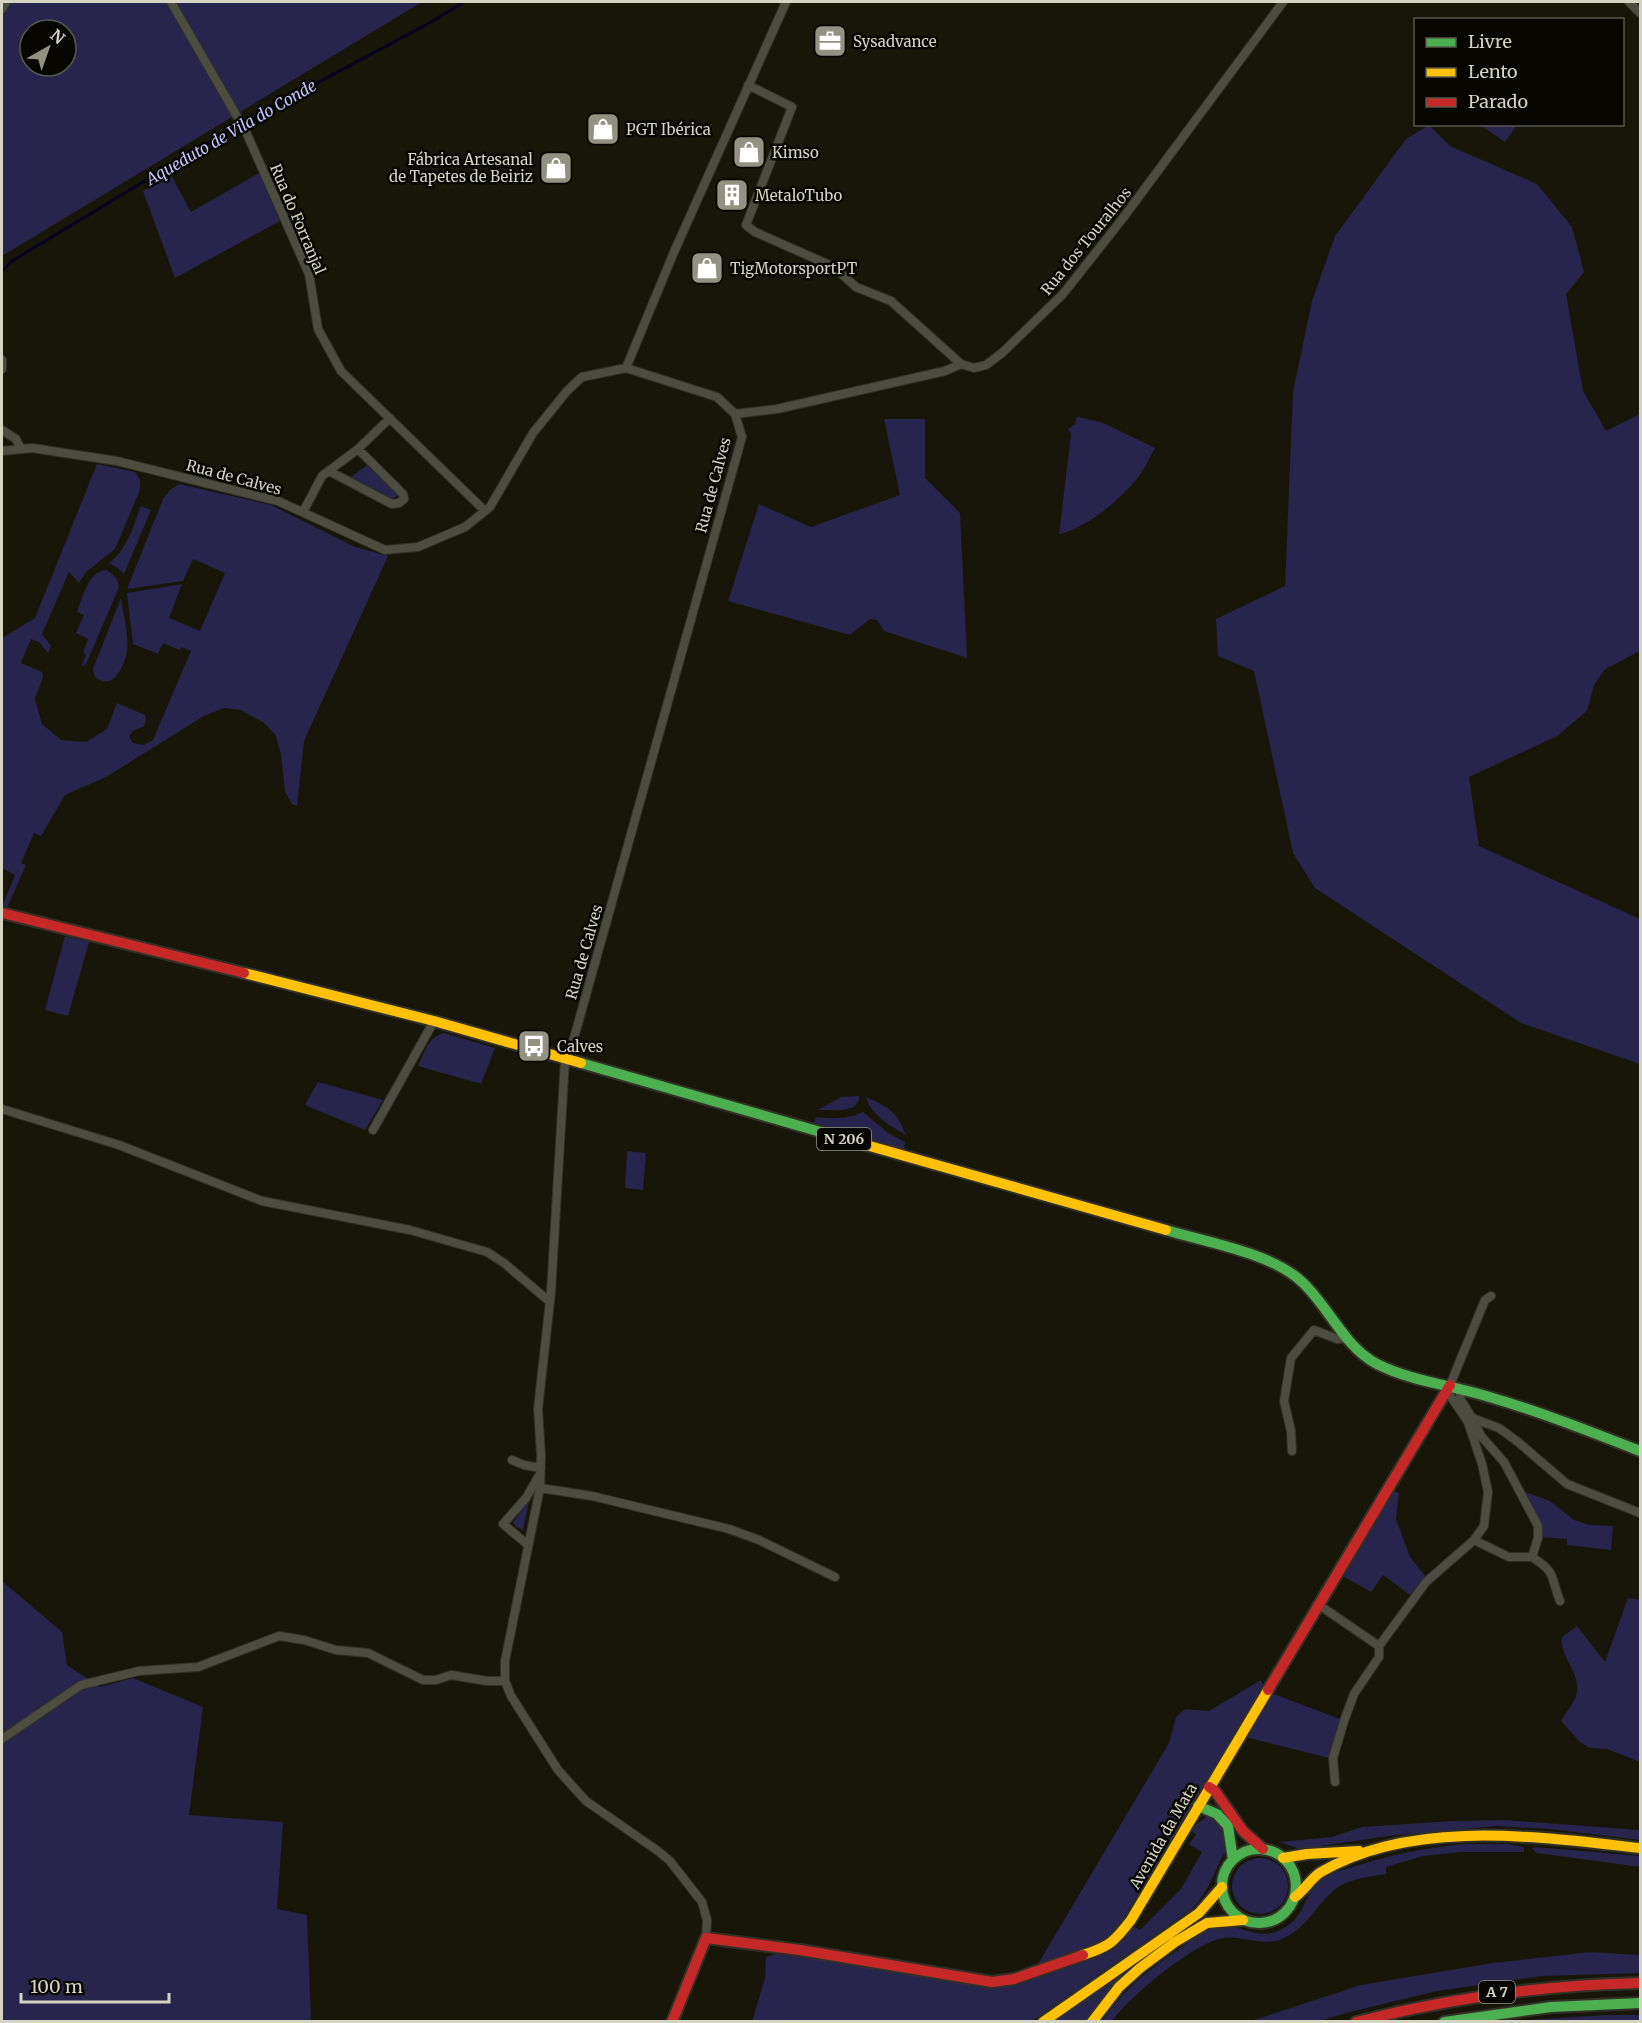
<svg xmlns="http://www.w3.org/2000/svg" width="1642" height="2023" font-family="Merriweather,serif">
<rect width="100%" height="100%" fill="#181608"/>
<path fill="#27244d" fill-rule="evenodd" d="M 2,2 L 422,2 L 2,256 ZM 30,30 L 66,30 L 66,66 L 30,66 Z
M 1429,125 L 1450,146 L 1537,184 L 1572,227 L 1584,272 L 1566,294 L 1583,391 L 1606,431 L 1640,414 L 1640,651 L 1604,670 L 1594,685 L 1587,711 L 1557,736 L 1469,777 L 1479,846 L 1640,919 L 1640,1064 L 1521,1023 L 1315,888 L 1293,853 L 1254,671 L 1218,656 L 1216,619 L 1285,586 L 1293,392 L 1312,301 L 1335,236 L 1406,139 Z
M 1480,125 L 1480,124 L 1517,125 L 1505,142 Z
M 259,173 L 280,221 L 175,278 L 143,191 L 171,175 L 191,212 Z
M 1077,417 L 1101,422 L 1155,448 C 1149,458 1144,471 1136,480 C 1118,501 1087,528 1059,534 L 1071,434 L 1068,429 L 1075,424 Z
M 884,419 L 925,419 L 925,478 L 960,513 L 967,658 L 884,631 L 877,620 L 870,619 L 850,635 L 728,601 L 759,504 L 811,527 L 900,495 Z
M 97,464 L 135,472 L 140,479 L 140,490 L 115,549 L 86,572 L 79,583 L 69,572 L 42,634 L 51,646 L 48,653 L 39,642 L 31,639 L 21,663 L 42,672 L 43,677 L 35,699 L 42,724 L 61,740 L 86,742 L 107,729 L 117,703 L 145,715 L 146,720 L 144,726 L 133,731 L 129,736 L 133,743 L 144,745 L 153,740 L 191,651 L 181,647 L 180,650 L 163,643 L 158,654 L 133,644 L 127,593 L 182,584 L 169,618 L 200,631 L 225,573 L 193,559 L 183,581 L 127,589 L 163,499 L 170,490 L 179,484 L 271,505 L 355,547 L 388,556 L 304,741 L 297,806 L 292,804 L 285,792 L 281,754 L 275,734 L 264,723 L 241,710 L 224,708 L 204,716 L 106,777 L 65,795 L 41,836 L 34,833 L 21,863 L 26,865 L 7,908 L 2,907 L 15,875 L 2,868 L 2,638 L 35,618 Z
M 367,465 L 398,495 L 393,499 L 351,477 Z
M 141,506 L 151,510 L 124,574 L 118,568 L 109,563 C 127,550 133,526 141,506 Z
M 106,570 C 114,575 118,578 119,587 L 86,664 L 81,667 L 86,655 L 83,652 L 88,639 L 76,633 L 84,615 L 77,612 C 83,597 88,571 106,570 Z
M 121,598 C 123,611 129,639 127,650 C 125,663 116,688 100,680 C 95,678 94,675 93,669 Z
M 65,936 L 89,942 L 68,1016 L 45,1010 Z
M 444,1033 L 495,1048 L 481,1084 L 418,1066 C 424,1053 429,1036 444,1033 Z
M 318,1082 L 383,1100 L 365,1130 L 305,1105 Z
M 859,1096 L 859,1100 L 854,1107 L 842,1110 L 818,1110 L 841,1097 Z
M 866,1097 C 888,1106 897,1112 906,1135 C 890,1126 871,1115 866,1097 Z
M 863,1112 L 888,1133 L 905,1142 L 904,1150 L 813,1124 L 816,1117 C 832,1119 848,1119 863,1112 Z
M 627,1151 L 646,1153 L 643,1190 L 625,1188 Z
M 1390,1490 L 1399,1493 L 1396,1519 L 1410,1557 L 1426,1577 L 1410,1595 L 1383,1575 L 1371,1592 L 1341,1575 Z
M 1525,1492 L 1550,1501 L 1574,1520 L 1590,1525 L 1613,1526 L 1611,1550 L 1567,1545 L 1567,1539 L 1540,1537 Z
M 529,1501 L 523,1530 L 515,1526 L 513,1522 Z
M 2,1581 L 62,1632 L 67,1665 L 100,1687 L 133,1678 L 203,1707 L 189,1815 L 283,1822 L 277,1909 L 307,1915 L 311,2021 L 2,2021 Z
M 1628,1598 L 1640,1600 L 1640,1762 L 1607,1749 L 1590,1748 L 1580,1742 L 1561,1721 C 1565,1713 1573,1705 1576,1696 C 1583,1674 1559,1658 1562,1637 L 1577,1626 L 1605,1662 Z
M 1261,1680 L 1264,1687 L 1112,1937 L 1097,1945 L 1038,1964 L 1169,1743 L 1176,1717 L 1185,1709 L 1209,1711 Z
M 1271,1693 L 1340,1719 L 1329,1758 L 1245,1737 Z
M 1213,1816 L 1223,1824 L 1229,1845 C 1214,1869 1212,1888 1192,1909 L 1032,2021 L 752,2022 L 765,1978 L 766,1957 L 779,1953 L 836,1960 L 998,1987 L 1015,1984 L 1105,1954 L 1125,1939 L 1133,1926 L 1140,1930 L 1181,1889 L 1202,1852 L 1189,1844 L 1196,1834 L 1189,1830 L 1206,1817 Z
M 1503,1820 L 1640,1830 L 1640,1840 L 1550,1829 L 1496,1826 L 1388,1836 L 1300,1849 L 1279,1842 L 1332,1837 L 1362,1827 L 1452,1821 Z
M 1464,1844 L 1506,1844 L 1524,1847 L 1524,1852 L 1460,1852 L 1423,1856 L 1386,1867 L 1386,1874 C 1367,1877 1345,1879 1331,1893 C 1315,1908 1306,1927 1286,1937 C 1264,1949 1246,1935 1224,1938 C 1196,1941 1128,1998 1112,2021 L 1102,2022 C 1125,1987 1148,1971 1182,1947 C 1192,1940 1204,1929 1217,1926 C 1237,1922 1254,1939 1275,1932 C 1306,1921 1300,1900 1319,1882 C 1330,1872 1343,1870 1356,1866 C 1393,1854 1425,1848 1464,1844 Z
M 1536,1847 L 1640,1856 L 1640,1867 L 1537,1853 L 1532,1848 Z
M1232 1886a28 28 0 1 1 56 0a28 28 0 1 1-56 0Z
M 1165,1942 L 1088,2021 L 1052,2022 Z
M 1590,1952 L 1640,1955 L 1640,1973 L 1542,1976 L 1437,1991 L 1350,2012 L 1319,2021 L 1251,2021 L 1361,1985 L 1493,1963 Z
M 1605,2015 L 1640,2015 L 1640,2021 L 1514,2021 Z"/>
<g fill="none" stroke-linecap="round" stroke-linejoin="round">
<path stroke="#070221" stroke-width="3" d="M 2,271 L 12,261 L 231,129 L 433,21 L 464,2"/>
<g stroke="#323127" stroke-width="10">
<path id="street" d="M 171,2 L 246,132 L 309,274 L 318,329 L 341,371 L 485,511
M 1629,2 L 1640,13
M 2,9 L 6,2
M 748,85 L 792,107 L 746,225 L 755,232 L 834,267 L 856,287 L 891,301 L 961,364
M 626,368 L 674,252 L 786,2
M 2,369 L 2,360
M 735,414 L 777,409 L 945,371 L 961,364 L 974,368 L 986,365 L 1002,353 L 1063,294 L 1123,218 L 1283,2
M 2,430 L 16,439 L 21,449
M 2,451 L 32,448 L 117,461 L 278,501 L 385,550 L 418,547 L 465,527 L 490,507 L 533,433 L 567,391 L 582,377 L 626,368 L 717,397 L 735,414 L 742,437 L 574,1038 L 565,1060 L 551,1292 L 538,1409 L 541,1455 L 540,1488 L 505,1661 L 505,1681 L 511,1696 L 558,1770 L 586,1801 L 658,1851 L 670,1861 L 702,1902 L 707,1920 L 706,1938
M 329,471 L 392,504 L 399,503 L 404,499 L 403,494 L 358,449
M 303,512 L 322,476 L 358,449 L 390,418
M 2,1109 L 119,1145 L 262,1201 L 410,1230 L 487,1252 L 504,1263 L 550,1302
M 373,1130 L 434,1021
M 1450,1385 L 1485,1300 L 1491,1296
M 1459,1388 L 1461,1400 L 1474,1421 L 1481,1436 L 1504,1462 L 1538,1526 L 1538,1538 L 1532,1557
M 1472,1418 L 1499,1428 L 1518,1442 L 1567,1484 L 1640,1513
M 1292,1451 L 1291,1431 L 1284,1401 L 1291,1358 L 1314,1330 L 1337,1339 L 1348,1338
M 512,1460 L 524,1465 L 541,1468
M 540,1488 L 592,1496 L 729,1529 L 759,1540 L 835,1577
M 1474,1540 L 1509,1557 L 1532,1557
M 528,1545 L 503,1524 L 526,1498 L 540,1474
M 1532,1557 C 1557,1573 1550,1576 1560,1601
M 1319,1605 L 1379,1646
M 1379,1646 L 1426,1582 L 1474,1540 L 1484,1526 L 1488,1492 L 1482,1464 L 1468,1422 L 1447,1391
M 2,1739 L 81,1685 L 139,1671 L 198,1667 L 279,1636 L 304,1640 L 336,1650 L 368,1653 L 423,1680 L 436,1680 L 451,1675 L 487,1681 L 505,1681
M 1335,1782 L 1333,1758 L 1344,1721 L 1354,1694 L 1379,1657 L 1379,1646"/>
</g>
<g stroke="#323127" stroke-width="14">
<path id="fast" d="M 581,1063 L 859,1143
M 1166,1230 C 1206,1242 1271,1253 1301,1281 C 1328,1305 1344,1347 1377,1364 C 1411,1381 1450,1385 1486,1396 C 1538,1411 1589,1431 1640,1451
M 1198,1806 L 1217,1814 L 1228,1826 L 1233,1860
M1222 1886a37 37 0 1 1 74 0a37 37 0 1 1-74 0Z
M 1444,2022 L 1551,2007 L 1640,2003"/>
</g>
<g stroke="#323127" stroke-width="14">
<path id="slow" d="M 244,973 L 434,1021 L 581,1063
M 859,1143 L 1166,1230
M 1283,1858 L 1307,1854 L 1359,1851
M 1295,1897 C 1305,1890 1311,1878 1321,1872 C 1413,1818 1539,1837 1640,1848
M 1083,1955 C 1110,1946 1114,1942 1131,1920 L 1268,1690
M 1043,2022 L 1199,1913 L 1222,1887
M 1092,2022 L 1119,1987 L 1140,1968 L 1175,1942 L 1207,1923 L 1243,1920"/>
</g>
<g stroke="#323127" stroke-width="14">
<path id="jam" d="M 2,913 L 244,973
M 1268,1690 L 1450,1385
M 1209,1787 L 1215,1791 L 1243,1831 L 1263,1849
M 672,2022 L 706,1938 L 800,1950 L 992,1982 L 1014,1979 L 1083,1955
M 1356,2022 C 1450,1998 1543,1985 1640,1983"/>
</g>
<use href="#street" stroke="#4d4c41" stroke-width="8"/>
<use href="#fast" stroke="#4caf50" stroke-width="10"/>
<use href="#slow" stroke="#ffc107" stroke-width="10"/>
<use href="#jam" stroke="#c62828" stroke-width="10"/>
</g>
<defs>
<g id="office-square" transform="scale(1.725)"><rect x="-9" y="-9" width="18" height="18" rx="4" fill="#939181" stroke="#070601"/><path d="M-6-3h4V-5.5h4V-3h4V5H-6ZM-1-4.5V-3h2v-1.5ZM-6 0V1H6V0Z" fill="#fff"/></g>
<g id="shop-square" transform="scale(1.725)"><rect x="-9" y="-9" width="18" height="18" rx="4" fill="#939181" stroke="#070601"/><path d="M-5-2.5h2.3a2.7 3.5 0 0 1 5.4 0H5L5.5 6h-11ZM-1.5-2.5h3a1.5 2.3 0 0 0-3 0Z" fill="#fff"/></g>
<g id="building-square" transform="scale(1.725)"><rect x="-9" y="-9" width="18" height="18" rx="4" fill="#939181" stroke="#070601"/><path d="M-4-6H4V6H1V3H-1V6H-4ZM-2.5-4.3h1.7v1.8h-1.7ZM.8-4.3h1.7v1.8H.8ZM-2.5-1h1.7V.8h-1.7ZM.8-1h1.7V.8H.8Z" fill="#fff"/></g>
<g id="bus-square" transform="scale(1.725)"><rect x="-9" y="-9" width="18" height="18" rx="4" fill="#939181" stroke="#070601"/><path d="M-5-6H5V4H4V6H2V4H-2V6H-4V4H-5ZM-3.5-4V0h7V-4ZM-3.5 1.2v1.5H-2V1.2ZM2 1.2v1.5H3.5V1.2Z" fill="#fff"/></g>
</defs>
<g fill-rule="evenodd">
<use href="#office-square" x="830" y="41"/>
<use href="#shop-square" x="603" y="129"/>
<use href="#shop-square" x="749" y="152"/>
<use href="#shop-square" x="556" y="168"/>
<use href="#building-square" x="732" y="195"/>
<use href="#shop-square" x="707" y="268"/>
<use href="#bus-square" x="534" y="1046"/>
</g>
<g text-anchor="middle" dominant-baseline="central" stroke-width="5" stroke-linejoin="round" paint-order="stroke">
<g fill="#070601" stroke="#979688" stroke-width="1.5">
<rect x="817" y="1128" width="54" height="22" rx="4.5"/>
<rect x="1479" y="1981" width="36" height="22" rx="4.5"/>
</g>
<g font-size="14" font-weight="bold" fill="#d5d3c2">
<text x="844" y="1139">N 206</text>
<text x="1497" y="1992">A 7</text>
</g>
<g font-size="15" fill="#d5d3c2" stroke="#070601" text-anchor="start">
<text x="853" y="41">Sysadvance</text>
<text x="626" y="129">PGT Ibérica</text>
<text x="772" y="152">Kimso</text>
<text x="533" y="159" text-anchor="end">Fábrica Artesanal<tspan x="533" dy="17">de Tapetes de Beiriz</tspan></text>
<text x="755" y="195">MetaloTubo</text>
<text x="730" y="268">TigMotorsportPT</text>
<text x="557" y="1046">Calves</text>
</g>
<g font-size="15" fill="#d5d3c2" stroke="#070601">
<text transform="translate(298 219) rotate(67)">Rua do Forranjal</text>
<text transform="translate(1086 241) rotate(-51)">Rua dos Touralhos</text>
<text transform="translate(234 477) rotate(15)">Rua de Calves</text>
<text transform="translate(713 485) rotate(-75)">Rua de Calves</text>
<text transform="translate(584 952) rotate(-74)">Rua de Calves</text>
<text transform="translate(1163 1836) rotate(-60)">Avenida da Mata</text>
</g>
<g font-size="16" font-style="italic" fill="#c1c5fe" stroke="#070601">
<text transform="translate(231 132) rotate(-30)">Aqueduto de Vila do Conde</text>
</g>
</g>
<rect width="1642" height="2023" fill="none" stroke="#d5d3c2" stroke-width="6"/>
<rect x="1414" y="18" width="210" height="108" fill="#070601" stroke="#59584e" stroke-width="1.5"/>
<rect x="1426" y="38" width="30" height="9" fill="#4caf50" stroke="#59584e" stroke-width="1.5"/>
<text x="1468" y="48" font-size="18" fill="#d5d3c2">Livre</text>
<rect x="1426" y="68" width="30" height="9" fill="#ffc107" stroke="#59584e" stroke-width="1.5"/>
<text x="1468" y="78" font-size="18" fill="#d5d3c2">Lento</text>
<rect x="1426" y="98" width="30" height="9" fill="#c62828" stroke="#59584e" stroke-width="1.5"/>
<text x="1468" y="108" font-size="18" fill="#d5d3c2">Parado</text>
<g transform="translate(48 48) rotate(40)"><circle r="28" fill="#070601" stroke="#59584e" stroke-width="1.5"/>
<path d="M0-4.5L10 22L0 15L-10 22Z" fill="#939181"/>
<text y="-9" font-size="16" font-weight="bold" text-anchor="middle" fill="#d5d3c2">N</text>
</g>
<path d="M21 1993v9h148v-9" fill="none" stroke="#d5d3c2" stroke-width="3"/>
<text x="30" y="1993" font-size="18" fill="#d5d3c2" stroke="#070601" stroke-width="4.5" paint-order="stroke">100 m</text>
</svg>
